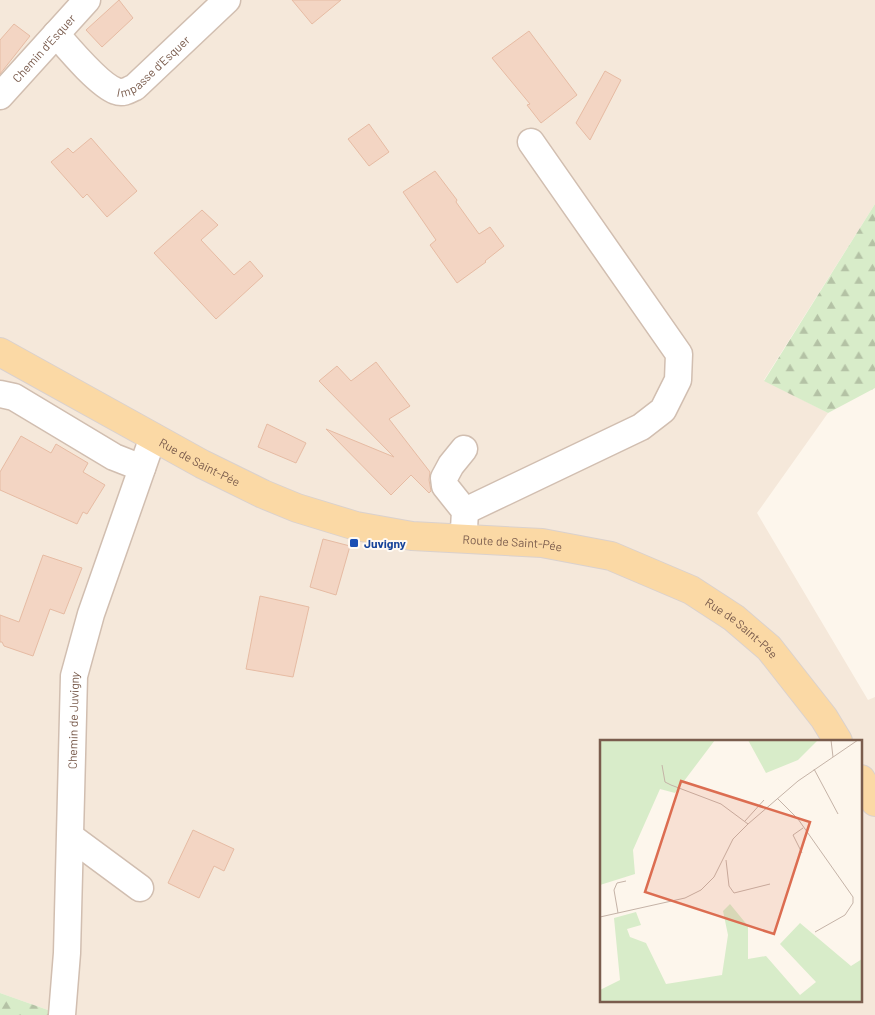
<svg xmlns="http://www.w3.org/2000/svg" width="875" height="1015" font-family="Barlow,sans-serif">
<defs>
<pattern id="forest-firs" width="22" height="20" patternUnits="userSpaceOnUse" patternTransform="scale(1.25)"><rect width="22" height="20" fill="#d8ecc9"/><path d="M5 1l3.5 6h-7zM16 11l3.5 6h-7z" fill="#b4c2a5"/></pattern>
</defs>
<rect width="100%" height="100%" fill="#fdf6ec"/>
<path fill="#f5e8da" fill-rule="evenodd" d="M 0,0 L 875,0 L 875,204 L 764,380 L 828,413 L 757,513 L 868,700 L 875,697 L 875,1015 L 62,1015 L 0,993 ZM 601,741 L 861,741 L 861,1001 L 601,1001 Z"/>
<path fill="url(#forest-firs)" d="M 875,204 L 875,388 L 828,413 L 764,381 Z
M 0,993 L 62,1015 L 0,1015 Z"/>
<path fill="#f3d5c3" stroke="#e6bba3" d="M 119,0 L 133,18 L 102,47 L 86,30 Z
M 292,0 L 341,0 L 312,24 Z
M 14,24 L 30,36 L 0,74 L 0,40 Z
M 529,31 L 577,95 L 541,123 L 527,105 L 530,104 L 492,58 Z
M 605,71 L 621,80 L 590,140 L 576,123 Z
M 369,124 L 389,152 L 369,166 L 348,139 Z
M 91,138 L 137,191 L 107,217 L 87,194 L 83,198 L 51,162 L 68,148 L 73,153 Z
M 435,171 L 457,200 L 456,202 L 479,234 L 490,227 L 504,246 L 485,261 L 486,262 L 457,283 L 430,245 L 436,240 L 403,192 Z
M 202,210 L 218,225 L 201,240 L 234,275 L 250,261 L 263,276 L 216,319 L 154,253 Z
M 376,362 L 410,406 L 389,419 L 430,472 L 429,480 L 431,491 L 429,493 L 411,475 L 391,495 L 326,429 L 394,457 L 319,381 L 337,366 L 351,381 Z
M 267,424 L 306,443 L 296,463 L 258,447 Z
M 21,436 L 51,453 L 56,444 L 66,450 L 88,463 L 83,472 L 105,485 L 87,514 L 83,512 L 77,524 L 0,490 L 0,472 Z
M 323,539 L 350,546 L 336,595 L 310,587 Z
M 43,555 L 82,568 L 64,614 L 50,609 L 33,656 L 4,646 L 2,642 L 0,642 L 0,615 L 19,622 Z
M 260,596 L 309,607 L 293,677 L 246,669 Z
M 193,830 L 234,849 L 224,871 L 214,866 L 199,898 L 168,883 Z"/>
<g fill="none" stroke-linecap="round" stroke-linejoin="round">
<g stroke="#d1beb0" stroke-width="29">
<g id="minor">
<path id="s1" d="M 56,34 C 69,49 99,85 116,91 C 123,94 129,90 135,87 L 227,0"/>
<path id="s2" d="M 0,96 L 87,0"/>
<path d="M 0,394 L 14,397 L 114,457 L 142,468"/>
<path d="M 464,449 L 451,465 L 444,478 L 445,486 L 465,511 L 464,529"/>
<path d="M 465,511 L 641,427 L 663,410 L 678,380 L 679,354 L 531,142"/>
<path d="M 71,837 L 140,888"/>
<path id="s3" d="M 62,1015 L 67,953 L 74,676 L 91,614 L 153,437"/>
</g>
</g>
<g stroke="#dad1cd" stroke-width="30">
<g id="major">
<path id="s4" d="M 0,352 L 202,464 L 263,494 L 297,508 L 356,526 L 412,536 L 542,543 L 611,556 L 691,590 L 734,618 L 769,648 L 824,718 L 838,741"/>
<path d="M 861,779 L 875,802"/>
</g>
</g>
<use href="#minor" stroke="#fff" stroke-width="26"/>
<use href="#major" stroke="#fbd9a5" stroke-width="28"/>
</g>
<rect fill="#1a4fb4" stroke="#fffaf3" stroke-width="2" x="349" y="538" width="10" height="10" rx="2.5"/>
<g text-anchor="middle" dominant-baseline="central" stroke-width="4" stroke-linejoin="round" paint-order="stroke">
<g font-size="12" fill="#7a5c4d" stroke="#fffaf3">
<text stroke="none"><textPath href="#s2" startOffset="65">Chemin d'Esquer</textPath></text>
<text stroke="none"><textPath href="#s1" startOffset="130">Impasse d'Esquer</textPath></text>
<text stroke="none"><textPath href="#s4" startOffset="228">Rue de Saint-Pée</textPath></text>
<text stroke="none"><textPath href="#s4" startOffset="555">Route de Saint-Pée</textPath></text>
<text stroke="none"><textPath href="#s4" startOffset="805">Rue de Saint-Pée</textPath></text>
<text stroke="none"><textPath href="#s3" startOffset="295">Chemin de Juvigny</textPath></text>
</g>
<g font-size="12" font-weight="bold" fill="#164399" stroke="#fffaf3" text-anchor="start">
<text x="364" y="543">Juvigny</text>
</g>
</g>
<g transform="translate(600 740)">
<rect width="262" height="262" fill="#fdf6ec"/>
<path d="M 0,0 L 115,0 L 75,53 L 60,49 L 33,110 L 35,134 L 0,145 ZM 148,0 L 218,0 L 198,20 L 166,33 ZM 130,164 L 148,186 L 148,219 L 166,216 L 200,255 L 216,242 L 180,204 L 200,183 L 251,226 L 262,219 L 262,262 L 0,262 L 0,250 L 20,240 L 14,178 L 36,172 L 41,185 L 27,189 L 30,197 L 46,203 L 66,244 L 122,235 L 128,195 L 123,171 Z" fill="#d8ecc9"/>
<path fill="none" stroke="#c5b3a7" stroke-width="1" d="M 231,0 L 233,17M 62,25 L 65,42 L 71,45 L 121,64 L 148,84M 214,29 L 238,74M 177,58 L 198,79 L 253,157 L 253,163 L 245,175 L 215,192M 145,81 L 164,60M 202,113 L 193,95 L 203,88M 126,120 L 129,146 L 134,153 L 170,144M 18,173 L 14,150 L 17,143 L 26,141M 0,177 L 85,158 L 101,150 L 114,137 L 133,99 L 148,84 L 198,41 L 258,0"/>
<path fill="#dc6d51" fill-opacity="0.15" stroke="#dc6d51" stroke-width="2.5" d="M 81,41 L 210,82 L 174,194 L 45,152 Z"/>
<rect width="262" height="262" fill="none" stroke="#7a5c4d" stroke-width="2.5"/>
</g>
</svg>
